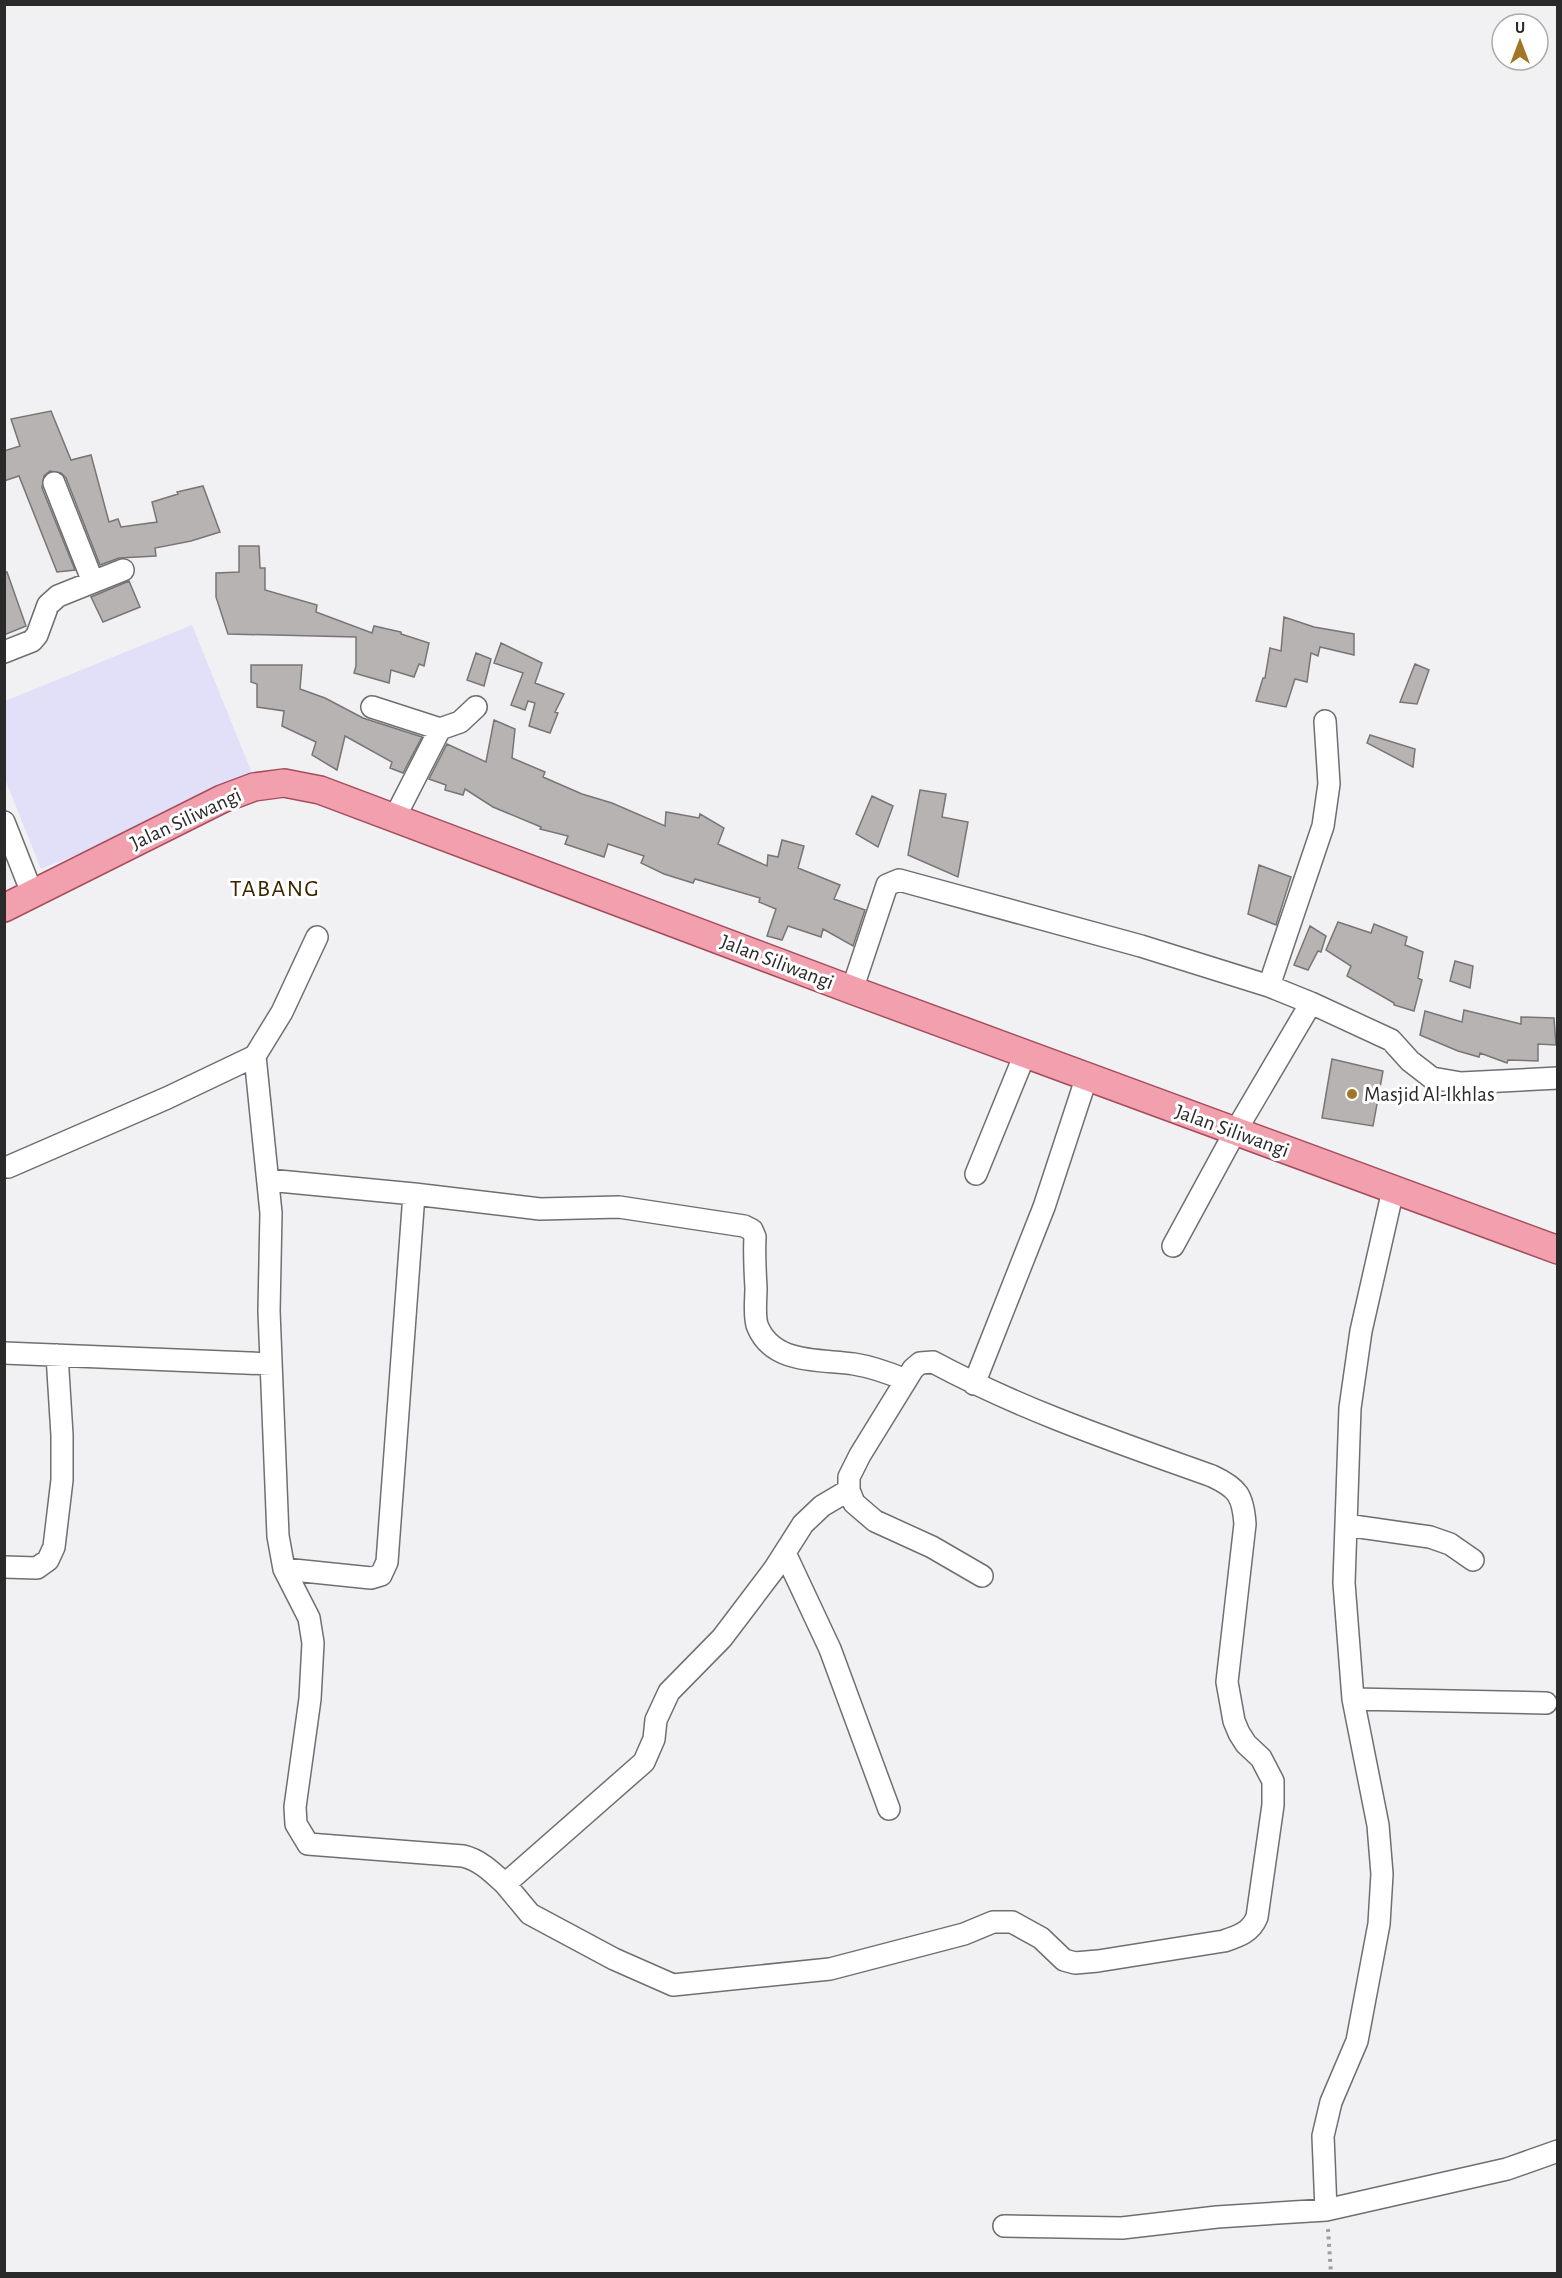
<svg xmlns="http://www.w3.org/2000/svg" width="1562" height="2278" font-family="'Alegreya Sans',sans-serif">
<rect width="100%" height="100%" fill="#f1f1f4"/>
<path fill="#e1e0f8" d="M 192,625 L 256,783 L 41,869 L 5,779 L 5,701 Z"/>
<path fill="#b7b3b2" stroke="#787574" stroke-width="1.5" d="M 51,411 L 71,460 L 91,455 L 109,522 L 118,519 L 121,527 L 157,522 L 152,502 L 178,494 L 177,492 L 203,486 L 220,532 L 191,541 L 155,548 L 156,556 L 119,558 L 100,565 L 66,478 L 61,473 L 50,471 L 44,476 L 42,488 L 75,570 L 57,572 L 19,476 L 4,481 L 4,451 L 20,446 L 11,419 Z
M 239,546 L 259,546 L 260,568 L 265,568 L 265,590 L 317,605 L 316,612 L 372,633 L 374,626 L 401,632 L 401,634 L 429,643 L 424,666 L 419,664 L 414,677 L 391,670 L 389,683 L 354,673 L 356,666 L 356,637 L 228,634 L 216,597 L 216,573 L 239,572 Z
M 4,572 L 7,572 L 26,626 L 4,635 Z
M 129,581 L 140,607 L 103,622 L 91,597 Z
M 1284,617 L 1314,627 L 1354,634 L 1354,655 L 1320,647 L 1318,656 L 1311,653 L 1307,682 L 1295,679 L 1286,707 L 1256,701 L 1263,678 L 1265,678 L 1270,648 L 1281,651 Z
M 501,643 L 542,663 L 535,683 L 564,694 L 555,712 L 558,713 L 550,733 L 529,726 L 535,703 L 528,701 L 525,710 L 511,705 L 523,673 L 494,663 Z
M 476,653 L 491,659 L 484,686 L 467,680 Z
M 1415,664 L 1429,670 L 1417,704 L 1400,702 Z
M 251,665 L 302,665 L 300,689 L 325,698 L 363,718 L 422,737 L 403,773 L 390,768 L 392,762 L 345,736 L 337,770 L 312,755 L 316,742 L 282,726 L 284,711 L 257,707 L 257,684 L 251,682 Z
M 494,720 L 515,729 L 512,758 L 545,772 L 543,777 L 582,794 L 612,803 L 665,826 L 666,812 L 699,818 L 700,814 L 724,828 L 718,844 L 767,866 L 768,855 L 778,857 L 782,840 L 804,846 L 798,868 L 840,885 L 834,899 L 865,910 L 853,946 L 823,929 L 821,937 L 788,926 L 782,940 L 767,936 L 776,909 L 759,902 L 760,898 L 695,879 L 693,883 L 664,874 L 641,863 L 644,856 L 608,844 L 604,857 L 565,844 L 568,836 L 540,829 L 541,827 L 493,807 L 465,789 L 463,795 L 445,790 L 446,785 L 429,779 L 447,744 L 486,762 Z
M 1370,735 L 1415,749 L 1413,767 L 1367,743 Z
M 920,790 L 946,794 L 942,817 L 968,822 L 958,877 L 908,855 Z
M 872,796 L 893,806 L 878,847 L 856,834 Z
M 1259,865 L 1291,877 L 1276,925 L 1248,914 Z
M 1338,922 L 1371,933 L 1374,924 L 1407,937 L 1405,945 L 1423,952 L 1418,978 L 1422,980 L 1414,1011 L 1394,1005 L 1394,1003 L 1347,976 L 1351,966 L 1326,950 Z
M 1310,926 L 1326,936 L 1321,952 L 1318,951 L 1308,970 L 1294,965 Z
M 1455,961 L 1473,966 L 1470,988 L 1450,981 Z
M 1464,1010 L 1521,1024 L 1521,1017 L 1554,1018 L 1556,1045 L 1538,1044 L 1538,1061 L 1508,1060 L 1507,1063 L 1480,1053 L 1479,1057 L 1458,1051 L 1420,1035 L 1425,1011 L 1462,1022 Z
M 1332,1059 L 1383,1071 L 1373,1126 L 1322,1118 Z"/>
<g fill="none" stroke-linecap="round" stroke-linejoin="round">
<g stroke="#6f6f72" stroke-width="24">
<path id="minor" d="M 54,483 L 93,582
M 4,652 L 32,641 L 37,635 L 48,605 L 58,596 L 123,570
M 372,707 L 440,729 L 460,722 L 476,707
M 395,817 L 440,729
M 4,822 L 32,893
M 1269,986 L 1323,826 L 1329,784 L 1325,721
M 852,990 L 887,885 L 899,880 L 1141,946 L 1269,986 L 1311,1003 L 1391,1040 L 1410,1061 L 1432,1078 L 1461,1083 L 1558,1078
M 255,1056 L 271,1213 L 269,1311 L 278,1536 L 284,1569 L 309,1618 L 313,1643 L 310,1699 L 295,1807 L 296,1824 L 308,1844 L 463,1856 C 480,1860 492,1872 505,1884
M 8,1167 L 167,1098 L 255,1056 L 282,1012 L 317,937
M 976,1174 L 1025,1054
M 268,1180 L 414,1194 L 387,1562 L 381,1575 L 371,1578 L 284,1569
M 414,1194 L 540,1209 L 619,1207 L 744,1226 L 752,1230 L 755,1237 C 754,1254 755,1271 756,1288 C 756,1299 754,1314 757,1325 C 772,1365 820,1359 854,1364 C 873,1367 889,1373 906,1380
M 1173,1246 L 1235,1132 L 1311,1003
M 4,1353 L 271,1364
M 974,1384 L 1044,1207 L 1087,1076
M 849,1490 L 822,1506 L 803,1524 L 775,1568 L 722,1638 L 669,1692 L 656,1720 L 654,1739 L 644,1762 L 505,1884 L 530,1914 L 614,1959 L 673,1985 L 830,1969 L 964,1934 L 993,1922 L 1012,1922 L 1041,1938 L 1064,1960 L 1075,1963 L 1098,1961 L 1224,1941 C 1239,1936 1251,1932 1257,1917 L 1273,1805 L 1273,1781 L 1261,1758 L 1246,1744 L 1239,1733 L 1234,1721 L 1227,1682 L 1245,1524 C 1243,1496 1238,1488 1212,1476 C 1117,1442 1022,1410 933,1362 L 920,1363 L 913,1369 L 860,1455 L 849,1477 L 849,1490 L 854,1503 L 875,1521 L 932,1547 L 982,1576
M 1346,1525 L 1430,1537 L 1450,1544 L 1473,1560
M 785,1553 L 830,1649 L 889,1809
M 4,1567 L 37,1568 L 48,1560 L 54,1547 L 62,1480 L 62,1435 L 57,1355
M 1353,1699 L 1546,1703
M 1326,2210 L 1323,2136 L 1331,2102 L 1357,2041 L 1379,1924 L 1382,1874 L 1378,1825 L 1353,1699 L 1344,1583 L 1350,1408 L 1361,1331 L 1393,1190
M 1004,2226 L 1122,2228 L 1217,2217 L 1326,2210 L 1507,2169 L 1558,2151"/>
</g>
<g stroke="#a64d5d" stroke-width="30">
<path id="major" d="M 4,908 L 222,799 L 254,787 L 284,783 L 320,790 L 852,990 L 1558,1250"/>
</g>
<path stroke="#9f9fa1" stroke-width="4" stroke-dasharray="3 4.5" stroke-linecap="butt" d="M 1328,2229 L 1331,2274"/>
<use href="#minor" stroke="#fff" stroke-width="21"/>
<use href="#major" stroke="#f2a0ae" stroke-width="27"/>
</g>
<circle fill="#a37527" stroke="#fff" stroke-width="2" cx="1352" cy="1094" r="6"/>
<g text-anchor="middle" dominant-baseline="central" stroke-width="6" stroke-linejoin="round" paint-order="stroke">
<g font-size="21" fill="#2a2a2b" stroke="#fff">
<text transform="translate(186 819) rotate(-25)">Jalan Siliwangi</text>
<text transform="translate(777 962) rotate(21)">Jalan Siliwangi</text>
<text transform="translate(1232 1131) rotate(20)">Jalan Siliwangi</text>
</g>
<g font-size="21" fill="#2a2a2b" stroke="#fff" text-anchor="start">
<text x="1364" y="1094">Masjid Al-Ikhlas</text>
</g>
<g font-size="24" letter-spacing="1.5" fill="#3b2500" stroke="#fff">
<text x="275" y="889">TABANG</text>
</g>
</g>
<rect width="1562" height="2278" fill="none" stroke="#2a2a2b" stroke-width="12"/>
<g transform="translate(1520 42)"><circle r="28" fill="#ffffff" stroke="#aaaaaa" stroke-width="1.5"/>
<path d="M0-4.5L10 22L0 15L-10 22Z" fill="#a37527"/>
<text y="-9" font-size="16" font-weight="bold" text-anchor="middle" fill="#2a2a2b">U</text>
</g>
</svg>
